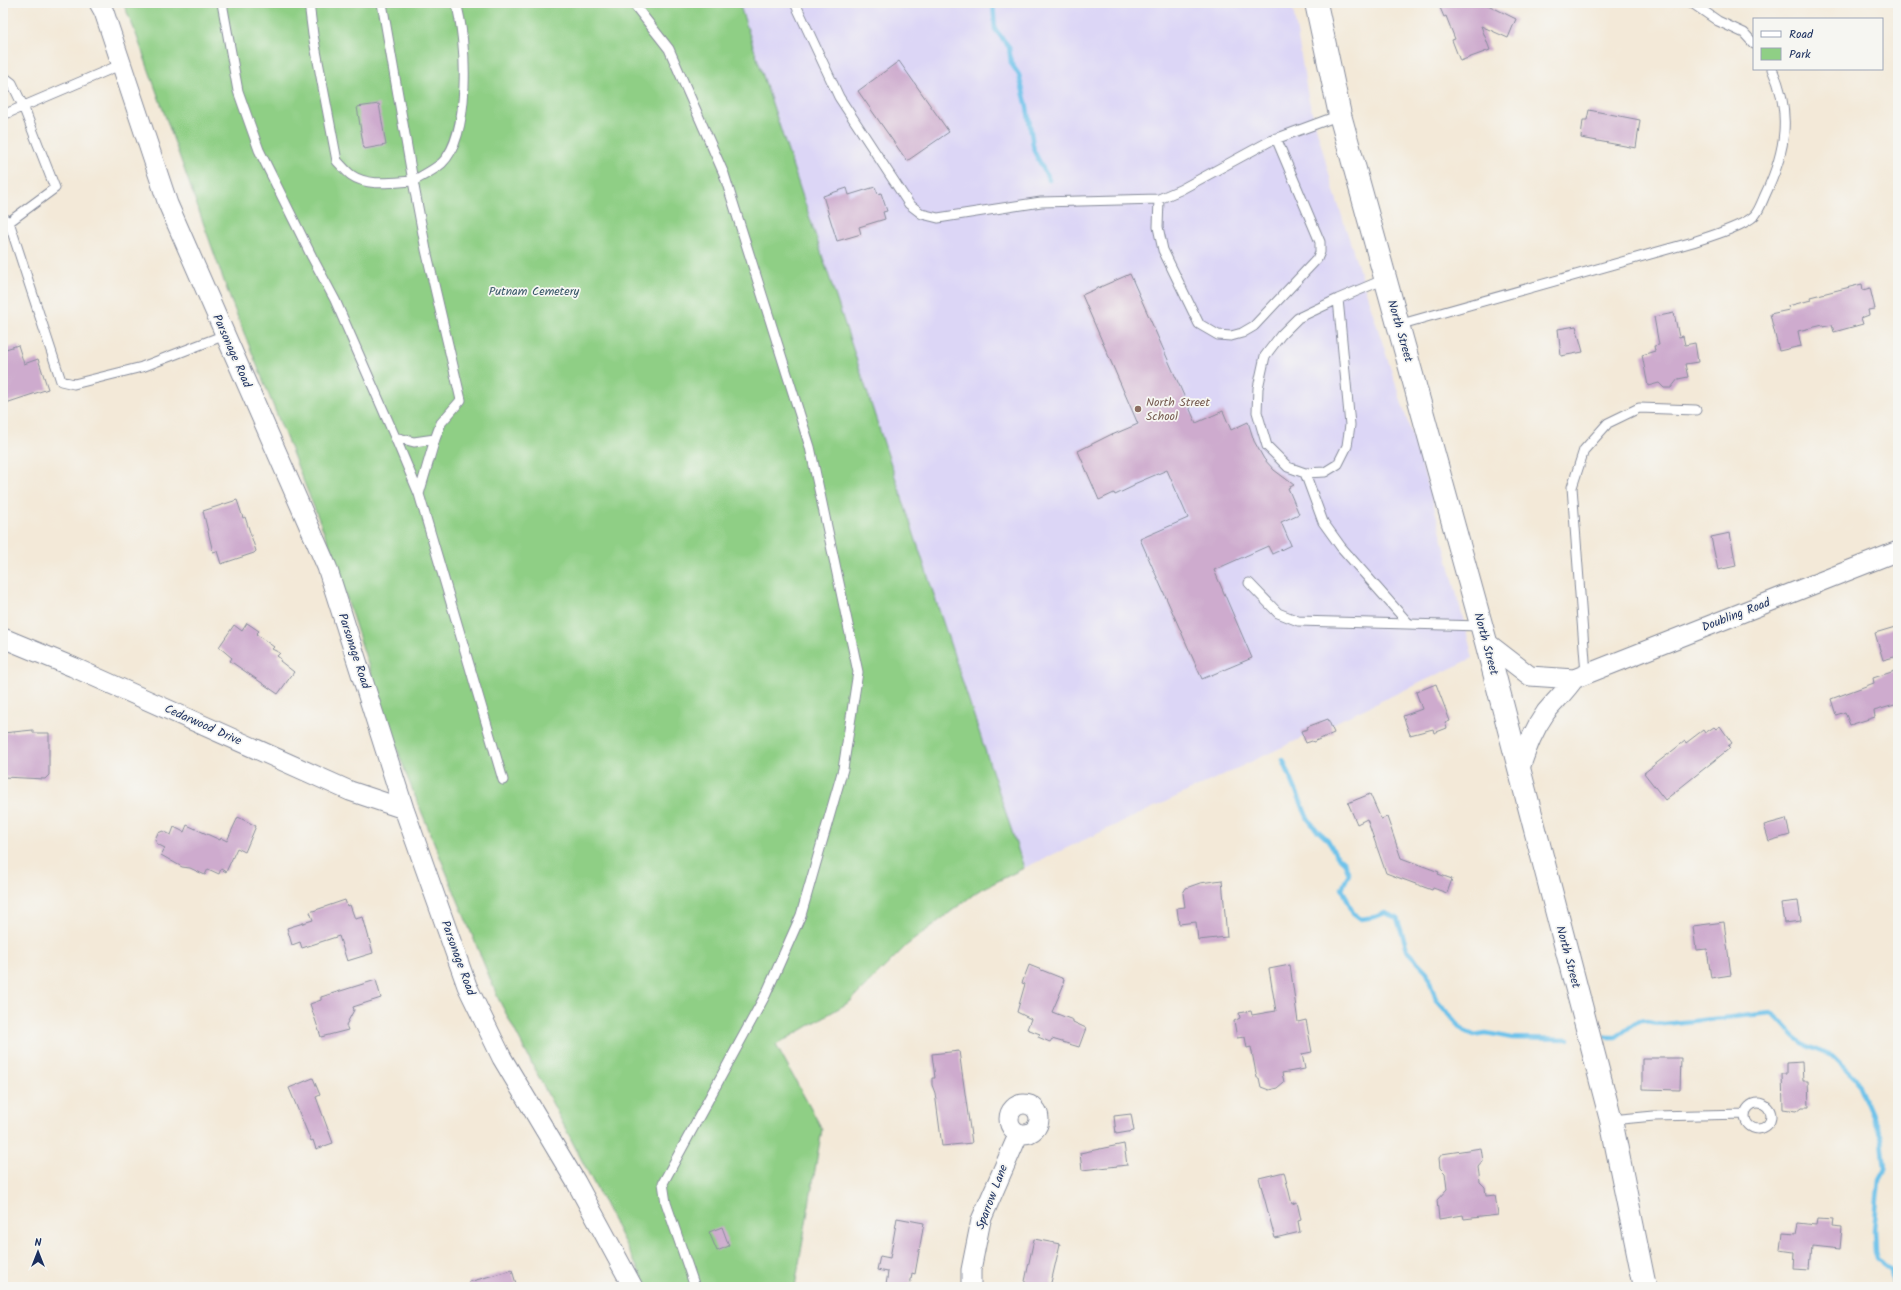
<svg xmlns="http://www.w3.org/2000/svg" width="1901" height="1290" font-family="Kalam,sans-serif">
<rect width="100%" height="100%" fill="#f6f6f2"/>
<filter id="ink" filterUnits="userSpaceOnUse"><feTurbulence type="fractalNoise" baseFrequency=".025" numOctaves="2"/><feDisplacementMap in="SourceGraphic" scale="8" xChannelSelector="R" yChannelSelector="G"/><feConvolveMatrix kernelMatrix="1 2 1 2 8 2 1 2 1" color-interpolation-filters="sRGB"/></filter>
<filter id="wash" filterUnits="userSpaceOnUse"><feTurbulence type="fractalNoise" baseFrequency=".012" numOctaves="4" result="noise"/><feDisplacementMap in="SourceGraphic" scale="16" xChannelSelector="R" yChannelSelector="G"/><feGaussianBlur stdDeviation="0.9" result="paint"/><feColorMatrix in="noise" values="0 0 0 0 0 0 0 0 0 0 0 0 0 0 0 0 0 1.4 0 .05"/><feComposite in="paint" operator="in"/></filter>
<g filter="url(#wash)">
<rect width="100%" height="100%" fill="#f3e9d8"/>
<path fill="#dcd6f6" d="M 739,3 L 1292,3 L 1308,97 L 1332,185 L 1432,498 L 1473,658 L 1024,868 Z"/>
<path fill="#8fcf85" stroke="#557f72" d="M 123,3 L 739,3 L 1024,868 L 978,891 L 907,945 L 851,1001 L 776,1045 L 822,1129 L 795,1287 L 647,1287 L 637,1267 L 498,998 L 406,774 L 376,689 L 330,547 L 230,298 L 135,31 Z"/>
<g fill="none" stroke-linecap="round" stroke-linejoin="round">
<path stroke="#6ec2ea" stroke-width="4.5" d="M 993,3 L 995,29 L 1009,47 L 1011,63 L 1019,75 L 1027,107 L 1034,151 L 1049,180
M 1283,760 L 1308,819 L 1316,829 L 1328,840 L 1336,855 L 1344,862 L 1349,874 L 1342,888 L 1353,913 L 1361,919 L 1375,917 L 1385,913 L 1397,918 L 1408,952 L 1427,972 L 1436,1000 L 1464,1031 L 1474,1035 L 1486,1033 L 1512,1038 L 1569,1039
M 1606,1037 L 1616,1037 L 1640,1020 L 1664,1024 L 1772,1013 L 1795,1037 L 1807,1046 L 1833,1056 L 1856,1079 L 1882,1139 L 1885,1169 L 1879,1180 L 1874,1230 L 1875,1252 L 1877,1259 L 1891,1270 L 1894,1287"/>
</g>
<g id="blocks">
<path fill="#ceabce" d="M 1438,3 L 1484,3 L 1516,19 L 1508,38 L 1481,26 L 1490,50 L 1460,61 L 1452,40 L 1455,39 L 1446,16 L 1444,17 Z
M 899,61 L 949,132 L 907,161 L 858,91 Z
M 379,104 L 386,145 L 364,149 L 357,107 Z
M 1589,110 L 1640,120 L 1636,148 L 1581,138 L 1583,120 L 1587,120 Z
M 875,187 L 878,194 L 881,193 L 887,211 L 883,212 L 885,219 L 859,227 L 861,234 L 837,241 L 823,196 L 847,188 L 849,195 Z
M 1130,274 L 1196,423 L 1223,411 L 1231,430 L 1248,422 L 1254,441 L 1264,459 L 1274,470 L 1294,485 L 1288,488 L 1299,514 L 1281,522 L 1291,545 L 1272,554 L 1268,546 L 1214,570 L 1252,658 L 1202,679 L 1140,539 L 1188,518 L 1167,470 L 1134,484 L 1134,486 L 1115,495 L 1114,493 L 1099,500 L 1078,451 L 1112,434 L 1112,435 L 1138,424 L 1082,295 Z
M 1862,284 L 1863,290 L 1870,288 L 1875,309 L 1868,310 L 1869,315 L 1861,318 L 1863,324 L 1834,332 L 1832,325 L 1823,327 L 1823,325 L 1798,331 L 1801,346 L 1779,351 L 1770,314 L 1789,310 L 1788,306 L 1811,300 L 1810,297 Z
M 1674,313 L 1679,337 L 1683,336 L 1685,345 L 1695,343 L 1698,362 L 1685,364 L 1688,377 L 1678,379 L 1671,388 L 1664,388 L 1659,383 L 1648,386 L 1642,355 L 1655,351 L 1654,346 L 1659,345 L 1654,317 Z
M 1576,326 L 1583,352 L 1561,356 L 1558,329 Z
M 18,345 L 24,364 L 38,359 L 48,389 L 3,404 L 3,350 Z
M 237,500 L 243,518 L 245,517 L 256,551 L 254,553 L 221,564 L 217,551 L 213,552 L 203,511 Z
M 1730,533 L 1736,566 L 1718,570 L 1711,537 Z
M 247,623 L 259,631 L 256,634 L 274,647 L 272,649 L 280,653 L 277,656 L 281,659 L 280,661 L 294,672 L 278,694 L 230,661 L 232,658 L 219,647 L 234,625 L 242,631 Z
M 1895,627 L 1898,638 L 1898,656 L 1883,660 L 1875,633 Z
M 1898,670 L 1898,704 L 1874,711 L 1875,717 L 1850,725 L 1845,712 L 1836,715 L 1831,699 L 1874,683 L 1873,678 Z
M 1436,684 L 1450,721 L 1445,723 L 1447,728 L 1434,733 L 1433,729 L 1410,735 L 1403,716 L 1422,709 L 1416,692 Z
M 1328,719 L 1334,733 L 1313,742 L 1312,741 L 1306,743 L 1301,731 L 1308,729 L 1307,727 Z
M 1720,726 L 1732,743 L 1728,746 L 1730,748 L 1665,800 L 1644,773 L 1685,741 L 1686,743 L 1703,730 L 1705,733 L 1714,727 L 1716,729 Z
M 33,730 L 33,733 L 49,733 L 49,775 L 45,779 L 3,777 L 3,733 Z
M 1370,794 L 1381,819 L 1387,817 L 1401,858 L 1439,872 L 1438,874 L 1452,879 L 1447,893 L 1433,888 L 1432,890 L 1386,873 L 1367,819 L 1357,824 L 1348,803 Z
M 238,817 L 256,826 L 245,852 L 237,848 L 226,872 L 221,869 L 219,874 L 208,869 L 205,875 L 190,868 L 182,867 L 161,855 L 165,848 L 157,844 L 155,839 L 158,833 L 163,831 L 171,835 L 174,827 L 184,832 L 187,825 L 220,840 L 221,838 L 227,841 Z
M 1786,819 L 1790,835 L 1769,841 L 1764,825 Z
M 1222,880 L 1227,937 L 1198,940 L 1196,922 L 1179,924 L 1177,908 L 1185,907 L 1183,893 L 1186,888 L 1200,883 Z
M 345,900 L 347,906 L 350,905 L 355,919 L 363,917 L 373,953 L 347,961 L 339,936 L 302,948 L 300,942 L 292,945 L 287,928 L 313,920 L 310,912 Z
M 1798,901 L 1801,921 L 1784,923 L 1781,903 Z
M 1724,922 L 1731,975 L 1711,978 L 1707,949 L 1696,950 L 1693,926 Z
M 1029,965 L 1064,979 L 1063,983 L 1064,984 L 1052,1012 L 1073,1020 L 1073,1022 L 1086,1028 L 1079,1047 L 1052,1039 L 1050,1042 L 1038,1037 L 1040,1034 L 1027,1029 L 1031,1019 L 1017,1012 L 1025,984 L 1022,983 Z
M 1290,965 L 1298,1022 L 1306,1020 L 1312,1052 L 1302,1054 L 1305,1069 L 1282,1073 L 1284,1082 L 1277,1088 L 1269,1090 L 1261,1087 L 1259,1078 L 1257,1078 L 1251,1047 L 1247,1048 L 1245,1037 L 1237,1038 L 1234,1021 L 1240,1018 L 1239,1013 L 1251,1011 L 1252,1015 L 1276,1011 L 1269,969 Z
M 376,980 L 381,998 L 353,1007 L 354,1010 L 346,1025 L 348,1030 L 321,1037 L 310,1004 L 321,1000 L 321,997 Z
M 959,1051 L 972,1143 L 942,1146 L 935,1093 L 932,1085 L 932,1078 L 935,1078 L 932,1054 Z
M 1642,1058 L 1681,1058 L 1680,1090 L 1642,1089 Z
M 1802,1062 L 1803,1081 L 1808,1081 L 1809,1107 L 1802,1107 L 1797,1111 L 1783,1109 L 1782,1074 L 1787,1074 L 1787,1063 Z
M 313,1078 L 320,1095 L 316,1097 L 333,1143 L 316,1149 L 313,1140 L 311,1141 L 289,1088 Z
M 1131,1114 L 1134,1131 L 1116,1134 L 1114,1116 Z
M 1124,1144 L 1127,1165 L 1082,1170 L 1080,1153 Z
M 1481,1148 L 1483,1161 L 1478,1167 L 1480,1182 L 1485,1187 L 1486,1196 L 1495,1195 L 1498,1215 L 1464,1219 L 1463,1215 L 1439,1219 L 1437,1200 L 1447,1189 L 1445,1173 L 1440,1168 L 1439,1158 L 1442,1154 Z
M 1284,1172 L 1292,1204 L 1297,1202 L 1301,1220 L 1298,1221 L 1300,1232 L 1275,1238 L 1259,1178 Z
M 897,1218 L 924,1223 L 915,1274 L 912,1273 L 910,1287 L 890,1287 L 886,1285 L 888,1272 L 877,1270 L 880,1256 L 890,1258 Z
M 1818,1219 L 1833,1220 L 1832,1226 L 1842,1227 L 1840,1249 L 1812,1246 L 1810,1269 L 1793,1268 L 1794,1252 L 1780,1250 L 1782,1232 L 1795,1233 L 1797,1223 L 1817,1225 Z
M 722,1227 L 729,1246 L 717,1251 L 709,1232 Z
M 1034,1239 L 1060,1244 L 1050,1287 L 1024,1286 Z
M 512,1270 L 517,1287 L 470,1287 L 469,1282 Z"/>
</g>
</g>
<g filter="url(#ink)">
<use href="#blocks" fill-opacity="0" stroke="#878c9b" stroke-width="1"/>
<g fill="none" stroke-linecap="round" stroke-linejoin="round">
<g stroke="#878c9b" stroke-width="11">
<path id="service" d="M 222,3 L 238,91 L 259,150 L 312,257 L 335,300 L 395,437
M 309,3 L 313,35 L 337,161 C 342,166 346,171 351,175 C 368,187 394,182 413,181 L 426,250 L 461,400 L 441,423 L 435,439 L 419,494 L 503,780
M 382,3 L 413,181 C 422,176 434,170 442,163 C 471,135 467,39 456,3
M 633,3 L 669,49 L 724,174 L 810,447 L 858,672 L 843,769 L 801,915 L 766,994 L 663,1183 L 666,1203 L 695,1287
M 795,3 L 839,97 L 909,204 L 922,214 L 938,218 L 1041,202 L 1159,199 L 1180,190 L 1270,141 L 1340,115
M 1692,3 L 1718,21 L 1744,33 L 1754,44
M 3,76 L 12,83 L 23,106 L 55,188 L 9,222
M 3,115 L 120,65
M 1159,199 L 1158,227 L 1163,250 L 1199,324 L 1218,335 L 1231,336 L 1242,333 L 1254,326 L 1317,259 L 1320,252 L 1320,242 L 1276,138
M 3,218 L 9,222 L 61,381 L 74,384 L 142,367 L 225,335
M 1338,299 L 1350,425 L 1347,446 L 1338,464 L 1325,472 L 1305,473 L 1288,467 L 1267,446 L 1257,412 L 1258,388 L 1265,356 L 1281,335 L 1298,318 L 1338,299 L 1385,279
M 1398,325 L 1693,242 C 1708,237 1745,226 1755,215 C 1760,209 1763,199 1766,193 C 1786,151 1792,112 1772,69
M 1305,473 L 1323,522 L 1341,547 L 1409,624
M 419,494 L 395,437 L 414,442 L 435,439
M 1249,583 L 1278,613 L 1298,621 L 1481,626
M 1586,674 L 1572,487 L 1584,450 L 1608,423 L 1639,408 L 1696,410
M1745 1116a13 13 0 1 1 26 0a13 13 0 1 1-26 0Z
M 1611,1120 L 1654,1116 L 1745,1114"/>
</g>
<g stroke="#878c9b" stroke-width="21">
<path id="minor" d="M 99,3 L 104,12 L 168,204 L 327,567 L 404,809 L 467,986 L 502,1058 L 576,1182 L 633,1287
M 3,638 L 73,667 L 350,791 L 404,809
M 1486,642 L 1530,676 L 1574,679 L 1898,551
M 1519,771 C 1527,748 1532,732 1546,712 C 1555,701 1566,691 1574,679
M1009 1119a15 15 0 1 1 30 0a15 15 0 1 1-30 0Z
M 971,1287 L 971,1270 L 981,1220 L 1019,1133"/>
</g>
<g stroke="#878c9b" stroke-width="24">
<path id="primary" d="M 1316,3 L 1340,115 L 1486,642 L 1611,1120 L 1645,1287"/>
</g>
<use href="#service" stroke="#fff" stroke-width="9"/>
<use href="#minor" stroke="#fff" stroke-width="19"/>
<use href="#primary" stroke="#fff" stroke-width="22"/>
</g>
</g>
<circle fill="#8d6e63" stroke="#f6f6f2" stroke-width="1.5" cx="1138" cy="409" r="4"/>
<g text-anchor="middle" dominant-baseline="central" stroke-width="3.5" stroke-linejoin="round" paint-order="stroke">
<g font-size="12" fill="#385768" stroke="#f6f6f2">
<text x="534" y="291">Putnam Cemetery</text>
</g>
<g font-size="12" fill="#1b2f5e" stroke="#f6f6f2">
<text transform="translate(1400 331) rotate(74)">North Street</text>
<text transform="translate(232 351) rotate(66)">Parsonage Road</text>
<text transform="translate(1736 615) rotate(-21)">Doubling Road</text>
<text transform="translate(1486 644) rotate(75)">North Street</text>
<text transform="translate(354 651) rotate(72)">Parsonage Road</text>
<text transform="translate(203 725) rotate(24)">Cedarwood Drive</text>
<text transform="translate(1568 957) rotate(75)">North Street</text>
<text transform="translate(458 958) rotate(70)">Parsonage Road</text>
<text transform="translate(992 1197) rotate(-69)">Sparrow Lane</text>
</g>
<g font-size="12" fill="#785e54" stroke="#f6f6f2" text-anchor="start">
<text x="1146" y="402">North Street<tspan x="1146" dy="14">School</tspan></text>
</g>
</g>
<rect width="1901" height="1290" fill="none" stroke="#f6f6f2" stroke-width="16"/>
<rect x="1753" y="18" width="130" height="52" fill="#f6f6f2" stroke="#9ea6b7"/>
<rect x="1761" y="31" width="20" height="6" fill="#ffffff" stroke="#9ea6b7"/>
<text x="1789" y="38" font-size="12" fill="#1b2f5e">Road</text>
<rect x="1761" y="48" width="20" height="12" fill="#8fcf85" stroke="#9ea6b7"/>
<text x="1789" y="58" font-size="12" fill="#1b2f5e">Park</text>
<g transform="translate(38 1252)" stroke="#f6f6f2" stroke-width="3" paint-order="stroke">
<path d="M0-3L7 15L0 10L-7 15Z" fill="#1b2f5e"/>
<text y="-6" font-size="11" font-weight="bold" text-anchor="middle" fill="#1b2f5e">N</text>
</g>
</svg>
